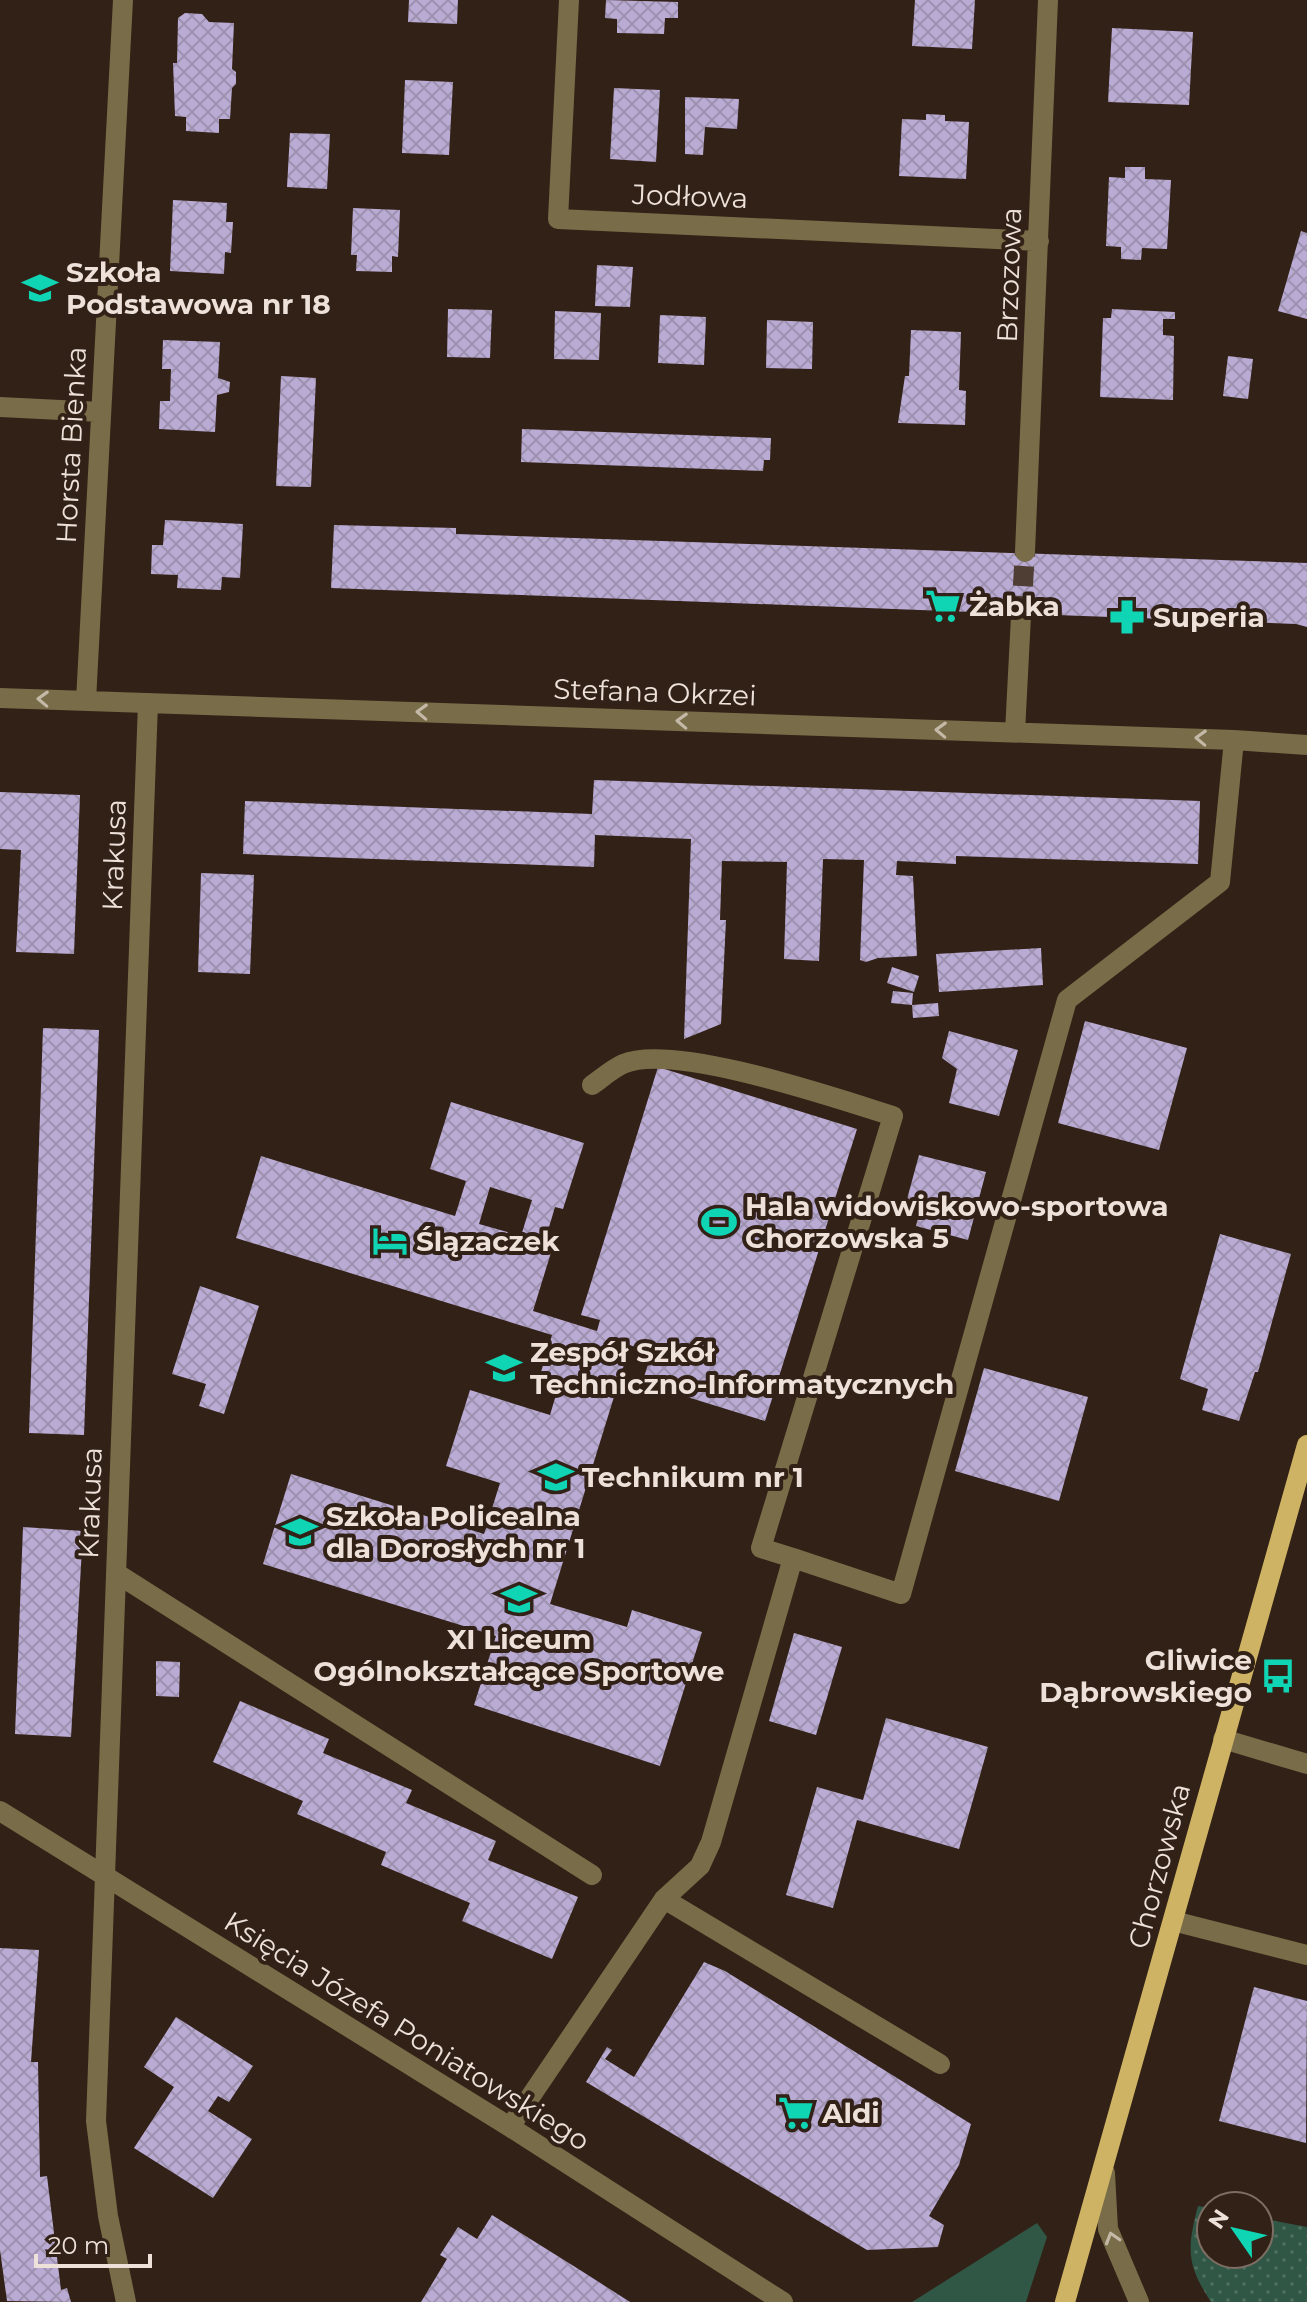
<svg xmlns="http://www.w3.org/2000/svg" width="1307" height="2302" font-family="Montserrat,sans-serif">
<defs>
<pattern id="garden-dots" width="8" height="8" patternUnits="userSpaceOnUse" patternTransform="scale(2)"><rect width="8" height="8" fill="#305745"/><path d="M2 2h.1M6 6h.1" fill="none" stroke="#4e6f5f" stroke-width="1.8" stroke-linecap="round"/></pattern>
<pattern id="building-cross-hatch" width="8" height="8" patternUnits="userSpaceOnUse" patternTransform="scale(2)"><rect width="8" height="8" fill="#baabd4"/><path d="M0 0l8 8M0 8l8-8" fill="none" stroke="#9d91af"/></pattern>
</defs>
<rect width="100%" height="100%" fill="#322116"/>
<path fill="#305745" d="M 1037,2223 L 1047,2237 L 1026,2302 L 912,2302 Z"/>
<path fill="url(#garden-dots)" d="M 1198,2206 L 1211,2208 L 1211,2254 L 1259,2254 L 1259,2218 L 1307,2227 L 1307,2302 L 1211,2302 C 1186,2264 1187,2248 1198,2206 Z"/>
<path fill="url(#building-cross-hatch)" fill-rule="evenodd" d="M 409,0 L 458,0 L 457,24 L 408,22 Z
M 606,0 L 678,2 L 678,18 L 665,18 L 664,34 L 617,33 L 617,19 L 605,18 Z
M 915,0 L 975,0 L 972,49 L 912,46 Z
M 185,13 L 202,14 L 209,22 L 234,23 L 232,69 L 236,72 L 236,84 L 232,88 L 230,119 L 219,119 L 219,133 L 186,131 L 186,117 L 175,116 L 173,63 L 177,63 L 178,18 Z
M 1112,28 L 1193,32 L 1189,105 L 1108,102 Z
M 405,80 L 453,82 L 449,155 L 402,153 Z
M 614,88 L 660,90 L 656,162 L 610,159 Z
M 685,97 L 739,99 L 737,129 L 705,127 L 703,155 L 685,154 Z
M 926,114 L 945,115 L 945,121 L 969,122 L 966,179 L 899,176 L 902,119 L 926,120 Z
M 290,133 L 330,134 L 327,189 L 287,187 Z
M 1125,167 L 1145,167 L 1145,179 L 1171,180 L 1167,249 L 1142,248 L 1141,260 L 1121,259 L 1121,247 L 1106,246 L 1109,177 L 1125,178 Z
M 173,200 L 227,203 L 226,222 L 233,222 L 231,253 L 225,252 L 224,274 L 170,271 Z
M 353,208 L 400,210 L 398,257 L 392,256 L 392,272 L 356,271 L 357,255 L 351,255 Z
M 1301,231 L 1307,233 L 1307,319 L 1278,311 Z
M 597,265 L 633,267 L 630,307 L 595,306 Z
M 448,309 L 492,310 L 490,358 L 447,357 Z
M 1112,309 L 1175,312 L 1175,319 L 1163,319 L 1163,335 L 1174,336 L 1173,400 L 1100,397 L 1103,318 L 1111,318 Z
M 555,311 L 601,313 L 599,360 L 554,359 Z
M 660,315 L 706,317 L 704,365 L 658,363 Z
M 767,320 L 813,322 L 812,369 L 766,368 Z
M 911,330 L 961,332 L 959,390 L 966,391 L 965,425 L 898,423 L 905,376 L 909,376 Z
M 163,340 L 220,342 L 218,378 L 230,382 L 229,392 L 217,395 L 215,432 L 159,429 L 160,401 L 170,401 L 171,369 L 162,369 Z
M 1228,356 L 1253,359 L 1248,399 L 1223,396 Z
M 281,376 L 316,378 L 311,487 L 276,486 Z
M 522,429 L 771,438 L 770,460 L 764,460 L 763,471 L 521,462 Z
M 165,520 L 243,524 L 240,578 L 222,577 L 221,590 L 177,588 L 178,575 L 151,574 L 152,545 L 163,545 Z
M 334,525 L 456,528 L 456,534 L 1307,563 L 1307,627 L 1296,624 L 331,588 Z
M 594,780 L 1200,801 L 1198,864 L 956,856 L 956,864 L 897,861 L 896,875 L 913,876 L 917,956 L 878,958 L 866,962 L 860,960 L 864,860 L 823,859 L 819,961 L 784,959 L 787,862 L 722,861 L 720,920 L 726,920 L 721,1024 L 684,1039 L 691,839 L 595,835 L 594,867 L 243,854 L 245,801 L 592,814 Z
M 0,792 L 80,795 L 74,954 L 16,952 L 21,850 L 0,849 Z
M 201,873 L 254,875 L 250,974 L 198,972 Z
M 1041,948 L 1043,985 L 939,992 L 936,954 Z
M 892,967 L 919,976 L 914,992 L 887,983 Z
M 893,991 L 913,993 L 912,1005 L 938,1003 L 939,1016 L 913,1018 L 912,1005 L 891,1003 Z
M 1085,1021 L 1187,1048 L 1159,1150 L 1058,1123 Z
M 43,1028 L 99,1030 L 84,1435 L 29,1433 Z
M 949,1031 L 1018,1050 L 999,1116 L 949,1103 L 957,1069 L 942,1058 Z
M 658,1067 L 857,1129 L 765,1421 L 642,1383 L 652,1352 L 610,1339 L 606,1352 L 626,1358 L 550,1604 L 627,1627 L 632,1610 L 702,1632 L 660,1766 L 474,1705 L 496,1636 L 263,1564 L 291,1474 L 484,1534 L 500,1483 L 446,1466 L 470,1390 L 550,1415 L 561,1378 L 541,1372 L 552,1335 L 236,1238 L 261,1156 L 455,1216 L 466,1181 L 430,1169 L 451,1102 L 584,1143 L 563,1209 L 555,1207 L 544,1244 L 553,1246 L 533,1311 L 597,1331 L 600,1320 L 581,1315 ZM 490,1187 L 532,1200 L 521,1236 L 479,1224 Z
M 919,1155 L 986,1172 L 968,1240 L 916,1226 L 918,1218 L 903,1214 Z
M 1220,1234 L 1291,1254 L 1258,1372 L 1255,1372 L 1239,1421 L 1202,1410 L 1208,1389 L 1180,1379 Z
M 200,1286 L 259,1306 L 224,1414 L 199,1406 L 206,1384 L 172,1374 Z
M 984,1368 L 1088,1397 L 1059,1501 L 955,1471 Z
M 23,1527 L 83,1531 L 71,1737 L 15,1734 Z
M 794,1633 L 842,1647 L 816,1735 L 769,1721 Z
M 156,1661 L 180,1662 L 179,1697 L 156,1696 Z
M 240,1701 L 329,1739 L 323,1753 L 412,1790 L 406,1803 L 496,1841 L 488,1860 L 578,1897 L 552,1959 L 462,1921 L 470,1903 L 381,1865 L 386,1852 L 297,1814 L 303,1801 L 213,1762 Z
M 886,1718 L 988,1747 L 959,1849 L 857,1820 L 833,1908 L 786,1895 L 817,1787 L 863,1800 Z
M 0,1948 L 39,1950 L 31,2062 L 38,2062 L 40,2177 L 47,2176 L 61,2290 L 67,2288 L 71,2302 L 7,2301 L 0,2250 Z
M 704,1962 L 725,1971 L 971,2124 L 959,2165 L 929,2216 L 944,2225 L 938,2247 L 867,2250 L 586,2082 L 607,2047 L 612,2050 L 605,2059 L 634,2077 Z
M 1254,1987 L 1307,2001 L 1306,2143 L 1219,2121 Z
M 176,2017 L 253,2066 L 229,2102 L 218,2096 L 208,2111 L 252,2139 L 213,2198 L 134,2148 L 174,2087 L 144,2067 Z
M 492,2215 L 580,2270 L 630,2302 L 421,2302 L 447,2259 L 440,2255 L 458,2227 L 477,2239 Z"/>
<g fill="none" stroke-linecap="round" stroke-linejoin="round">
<path stroke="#4e3e33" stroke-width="20" stroke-dasharray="20 10" stroke-linecap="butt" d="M 1021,616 L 1025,552"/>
<path stroke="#796c48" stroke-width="20" d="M 569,0 L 558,219 L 1039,241
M 0,407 L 101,412
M 1025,552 L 1048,0
M 0,698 L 1234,740 L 1307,745
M 86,701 L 123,0
M 1015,732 L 1021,616
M 592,1085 C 602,1078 612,1069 623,1064 C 673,1042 838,1099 893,1116 L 761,1548 L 793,1558
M 116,1573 L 592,1875
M 1223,1739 L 1307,1764
M 0,1811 L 510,2127 L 783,2302
M 664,1899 L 940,2064
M 1173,1921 L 1307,1955
M 510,2127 L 664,1899 L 700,1866 L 711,1842 L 793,1558 L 901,1594 L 1067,1000 L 1220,882 L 1234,740
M 1105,2173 L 1108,2229 L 1139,2302
M 126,2302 L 108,2216 L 96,2121 L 148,703"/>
<path stroke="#ceb365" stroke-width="20" d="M 1065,2302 L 1307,1445"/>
</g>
<defs><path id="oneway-chevron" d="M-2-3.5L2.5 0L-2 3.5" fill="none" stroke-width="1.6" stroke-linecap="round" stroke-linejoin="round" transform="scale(2)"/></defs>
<g stroke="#c4b8a7">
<use href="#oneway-chevron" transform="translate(43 699) rotate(-178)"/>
<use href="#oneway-chevron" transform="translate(422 712) rotate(-178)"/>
<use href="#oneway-chevron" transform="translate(682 721) rotate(-178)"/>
<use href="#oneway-chevron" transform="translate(941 730) rotate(-178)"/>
<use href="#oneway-chevron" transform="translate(1201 738) rotate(-178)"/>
<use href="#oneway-chevron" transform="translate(1112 2238) rotate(-107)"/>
</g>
<defs>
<g id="school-bare" transform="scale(2.76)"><path d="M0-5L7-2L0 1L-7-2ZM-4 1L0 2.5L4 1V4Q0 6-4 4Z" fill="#10d5b4" stroke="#322116" stroke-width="2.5" paint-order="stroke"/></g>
<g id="supermarket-bare" transform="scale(2.76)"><path d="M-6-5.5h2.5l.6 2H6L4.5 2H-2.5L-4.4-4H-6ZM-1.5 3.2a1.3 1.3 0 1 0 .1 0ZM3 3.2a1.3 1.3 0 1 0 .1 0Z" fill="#10d5b4" stroke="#322116" stroke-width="2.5" paint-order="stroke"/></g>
<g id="pharmacy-bare" transform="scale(2.76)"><path d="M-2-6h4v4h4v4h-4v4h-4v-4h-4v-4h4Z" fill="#10d5b4" stroke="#322116" stroke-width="2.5" paint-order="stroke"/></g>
<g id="stadium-bare" transform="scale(2.76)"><path d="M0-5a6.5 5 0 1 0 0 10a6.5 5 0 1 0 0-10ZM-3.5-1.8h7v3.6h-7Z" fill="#10d5b4" stroke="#322116" stroke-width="2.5" paint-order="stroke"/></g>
<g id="hotel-bare" transform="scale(2.76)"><path d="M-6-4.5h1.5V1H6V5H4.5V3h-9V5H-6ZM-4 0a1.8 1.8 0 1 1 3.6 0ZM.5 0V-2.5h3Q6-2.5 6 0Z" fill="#10d5b4" stroke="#322116" stroke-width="2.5" paint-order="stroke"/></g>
<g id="bus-bare" transform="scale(2.76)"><path d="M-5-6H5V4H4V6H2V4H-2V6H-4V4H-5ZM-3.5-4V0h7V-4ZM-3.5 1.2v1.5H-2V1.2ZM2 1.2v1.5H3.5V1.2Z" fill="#10d5b4" stroke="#322116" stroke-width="2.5" paint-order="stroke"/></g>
</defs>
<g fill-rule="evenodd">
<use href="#school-bare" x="40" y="288"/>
<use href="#supermarket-bare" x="943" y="606"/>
<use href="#pharmacy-bare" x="1127" y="617"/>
<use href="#stadium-bare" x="719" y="1222"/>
<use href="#hotel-bare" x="390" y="1241"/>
<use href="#school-bare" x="504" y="1368"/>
<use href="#school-bare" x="556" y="1477"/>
<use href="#school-bare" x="300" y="1532"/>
<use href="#school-bare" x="519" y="1599"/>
<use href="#bus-bare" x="1278" y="1676"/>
<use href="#supermarket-bare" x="796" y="2113"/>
</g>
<g text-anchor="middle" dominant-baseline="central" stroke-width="8" stroke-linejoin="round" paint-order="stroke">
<g font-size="28" fill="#ede1da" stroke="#322116">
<text transform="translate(690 196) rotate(2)">Jodłowa</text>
<text transform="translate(1009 275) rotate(-88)">Brzozowa</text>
<text transform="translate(71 445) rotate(-87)">Horsta Bienka</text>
<text transform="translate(655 692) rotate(2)">Stefana Okrzei</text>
<text transform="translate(114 855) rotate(-88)">Krakusa</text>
<text transform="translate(90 1503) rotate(-88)">Krakusa</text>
<text transform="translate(1159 1866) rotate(-75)">Chorzowska</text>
<text transform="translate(407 2031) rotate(32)">Księcia Józefa Poniatowskiego</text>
</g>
<g font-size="28" font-weight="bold" fill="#ede1da" stroke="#322116" text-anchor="start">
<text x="66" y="272">Szkoła<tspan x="66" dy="32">Podstawowa nr 18</tspan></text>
<text x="969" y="606">Żabka</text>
<text x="1153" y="617">Superia</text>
<text x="745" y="1206">Hala widowiskowo-sportowa<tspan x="745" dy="32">Chorzowska 5</tspan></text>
<text x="416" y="1241">Ślązaczek</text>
<text x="530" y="1352">Zespół Szkół<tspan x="530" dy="32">Techniczno-Informatycznych</tspan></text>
<text x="582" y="1477">Technikum nr 1</text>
<text x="326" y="1516">Szkoła Policealna<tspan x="326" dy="32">dla Dorosłych nr 1</tspan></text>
<text x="519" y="1639" text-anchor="middle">XI Liceum<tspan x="519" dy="32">Ogólnokształcące Sportowe</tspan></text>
<text x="1252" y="1660" text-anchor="end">Gliwice<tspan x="1252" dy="32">Dąbrowskiego</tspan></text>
<text x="822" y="2113">Aldi</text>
</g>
</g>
<g transform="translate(1235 2230) rotate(304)"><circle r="38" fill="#322116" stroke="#7d6e64" stroke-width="2"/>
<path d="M0-6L14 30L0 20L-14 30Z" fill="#10d5b4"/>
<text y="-12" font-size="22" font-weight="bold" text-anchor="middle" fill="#ede1da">N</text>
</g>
<path d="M36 2254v12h114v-12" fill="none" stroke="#ede1da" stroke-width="4"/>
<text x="48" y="2254" font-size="24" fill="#ede1da" stroke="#322116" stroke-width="6" paint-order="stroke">20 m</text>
</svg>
